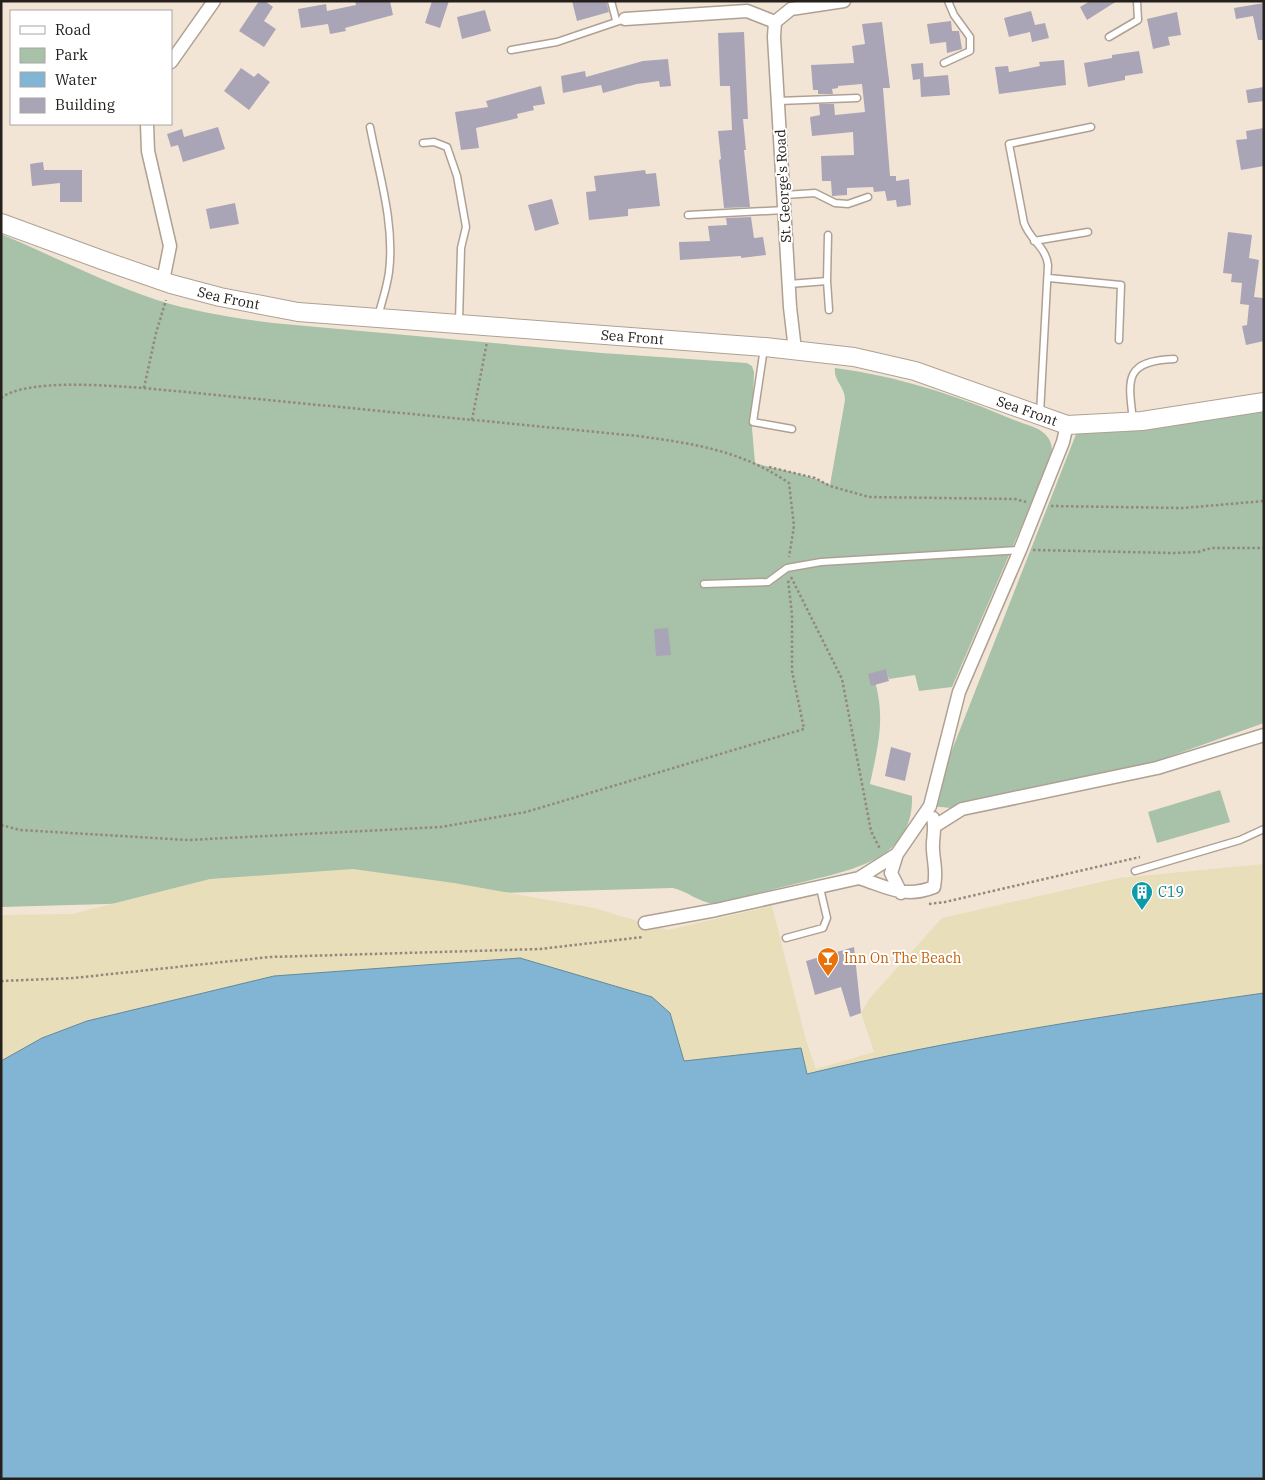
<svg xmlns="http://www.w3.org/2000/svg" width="1265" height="1480" font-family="'IBM Plex Serif',serif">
<rect width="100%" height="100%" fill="#f3e5d6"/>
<path fill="#a8c1a9" d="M 1,234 C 53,256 103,282 157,300 C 195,312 234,318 273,323 L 602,353 L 747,363 L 752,366 L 754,372 L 752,428 L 755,463 C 779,470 808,474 830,485 L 845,400 C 845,386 833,381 835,368 C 897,376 956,395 1014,420 C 1023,424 1038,427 1045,434 C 1052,441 1053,449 1051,458 L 952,687 L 919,691 L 915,675 L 889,679 L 886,671 L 873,674 C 886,717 879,741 870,784 L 912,796 C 914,861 849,870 799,883 C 771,890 742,897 714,904 C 698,902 687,891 673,888 L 1,907 Z
M 1264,400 L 1264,723 L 1106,779 L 962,809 L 930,806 L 1080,424 Z
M 1220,790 L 1230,822 L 1157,843 L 1148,812 Z"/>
<path fill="#e8deb9" d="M 1264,864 L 1264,993 C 1111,1015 957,1037 807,1074 L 801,1048 L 684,1061 L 670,1013 L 1,1061 L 1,915 L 72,914 L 210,879 L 353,869 L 454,883 L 594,908 L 668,930 L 772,906 L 806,1040 L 816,1069 L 874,1052 L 861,1013 L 869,999 L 942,918 L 1119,878 Z"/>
<path fill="#81b5d3" stroke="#65889c" d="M 520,958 L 652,997 L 670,1013 L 684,1061 L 801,1048 L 807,1074 C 957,1038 1111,1015 1264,993 L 1264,1479 L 1,1479 L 1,1061 L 42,1038 L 87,1021 L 274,976 Z"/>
<path fill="#aaa5b6" d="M 259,1 L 265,1 L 273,7 L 264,21 L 276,29 L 264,47 L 239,31 Z
M 355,1 L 390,1 L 393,15 L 345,28 L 346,31 L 330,34 L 328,24 L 301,28 L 298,9 L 326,4 L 327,11 L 356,5 Z
M 432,1 L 449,1 L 440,28 L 425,23 Z
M 572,1 L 606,1 L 609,12 L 577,21 Z
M 1090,1 L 1117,1 L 1087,20 L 1080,7 Z
M 1264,3 L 1264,40 L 1258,40 L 1253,16 L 1236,19 L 1234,8 Z
M 485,10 L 491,31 L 462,39 L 457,17 Z
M 1031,11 L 1035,25 L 1045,23 L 1049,38 L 1032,42 L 1030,32 L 1009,37 L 1004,18 Z
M 1177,12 L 1181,35 L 1168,37 L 1170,45 L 1153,49 L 1147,19 Z
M 951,21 L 952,31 L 959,31 L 962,49 L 947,53 L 946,42 L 930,44 L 927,24 Z
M 882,22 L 890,88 L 883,88 L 890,176 L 896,176 L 896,181 L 909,179 L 911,205 L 897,207 L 896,200 L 887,201 L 885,191 L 874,192 L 873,187 L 847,188 L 847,195 L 832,196 L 831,181 L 822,181 L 821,156 L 854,155 L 853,132 L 812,136 L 810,117 L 820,115 L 819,104 L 834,104 L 835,115 L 865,112 L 862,84 L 838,86 L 838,88 L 832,89 L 833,94 L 818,94 L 818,90 L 813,90 L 811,65 L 854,63 L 852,46 L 865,44 L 862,24 Z
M 744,32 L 748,119 L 743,119 L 746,150 L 744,150 L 750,207 L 724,208 L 719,160 L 721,159 L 718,131 L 732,130 L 730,86 L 720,86 L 718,33 Z
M 1139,51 L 1143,73 L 1125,76 L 1125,80 L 1088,87 L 1084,63 L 1112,58 L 1112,55 Z
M 668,59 L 671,86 L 660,87 L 659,81 L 637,84 L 603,93 L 601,85 L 563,93 L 561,76 L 585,71 L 586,77 L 643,61 Z
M 1064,60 L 1066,85 L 999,94 L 995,67 L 1008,66 L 1009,72 L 1040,66 L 1039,62 Z
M 923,63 L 924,77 L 948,75 L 950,95 L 921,97 L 920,79 L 913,80 L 911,64 Z
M 241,68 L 254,77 L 258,73 L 270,82 L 249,110 L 224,91 Z
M 541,86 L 545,104 L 533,106 L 534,110 L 517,114 L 518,118 L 476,128 L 479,148 L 461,150 L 455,112 L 488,107 L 486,101 Z
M 1264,87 L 1264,101 L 1248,103 L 1246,90 Z
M 218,127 L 225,149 L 183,162 L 178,145 L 171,147 L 167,134 L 182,129 L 184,137 Z
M 1264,128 L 1264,166 L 1241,170 L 1236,140 L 1247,139 L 1246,131 Z
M 43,162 L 44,170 L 82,170 L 82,202 L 60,202 L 60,183 L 32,186 L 30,164 Z
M 645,170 L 646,174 L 656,173 L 660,206 L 628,209 L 628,216 L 589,220 L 586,192 L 596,191 L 594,176 Z
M 552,199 L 559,224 L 535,231 L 528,205 Z
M 235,203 L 239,224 L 210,229 L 206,209 Z
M 751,217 L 754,238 L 763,237 L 766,255 L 741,258 L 741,256 L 680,260 L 679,242 L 710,241 L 708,226 L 727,225 L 726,218 Z
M 1228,232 L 1252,235 L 1249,258 L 1259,260 L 1254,297 L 1263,298 L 1264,341 L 1246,345 L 1242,326 L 1247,325 L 1249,305 L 1240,304 L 1242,283 L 1231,282 L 1232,274 L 1223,273 Z
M 668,628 L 671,655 L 656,656 L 654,629 Z
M 886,669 L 889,681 L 871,686 L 868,674 Z
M 891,747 L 911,753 L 905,781 L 885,776 Z
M 854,947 L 861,1013 L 850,1017 L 841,987 L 815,995 L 806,961 Z"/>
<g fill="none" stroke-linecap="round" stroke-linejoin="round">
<g stroke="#aea193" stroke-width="9">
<path id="lane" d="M 611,1 L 616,20
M 1109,37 L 1138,20 L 1137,1
M 511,50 L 557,42 L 625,19
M 944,63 L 970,51 L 970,37 L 954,15 L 948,1
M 778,101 L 857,98
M 370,127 C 379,174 395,224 389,272 C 387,287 382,302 378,316
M 423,143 L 434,142 L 447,147 L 457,176 L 466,227 L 461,248 L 459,322
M 784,195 L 815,193 L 835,203 L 848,204 L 868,197
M 688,215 L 785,210
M 1034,241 L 1088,232
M 1049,278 L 1121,285 L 1119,340
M 827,281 L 828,235
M 789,284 L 827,281 L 829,310
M 764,348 L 753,422 L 792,429
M 1040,414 L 1048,265 C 1046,247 1030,240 1024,223 L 1009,144 L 1091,127
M 1133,420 C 1128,379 1124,361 1174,359
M 704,584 L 768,582 L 787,568 L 821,562 L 1020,550
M 1135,871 L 1240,840 L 1264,829
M 786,938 L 823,928 L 827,918 L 820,888"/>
</g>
<g stroke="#aea193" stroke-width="15">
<path id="street" d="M 625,19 L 747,11 L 775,22 L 791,9 L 844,1
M 775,22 L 774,37 L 790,307 L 795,350
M 171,62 L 214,1
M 147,124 L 148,151 L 170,246 L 163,281
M 935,826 L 962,809 L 1157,768 L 1264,735
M 897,854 L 891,873 L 901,893
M 859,878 C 888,887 904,899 934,887 C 937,871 934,865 933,850 C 932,839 936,829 933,818
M 645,923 L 716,910 L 859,878 L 897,854 L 930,806 L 959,692 L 1020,550 L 1063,442 L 1067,425"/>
</g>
<g stroke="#aea193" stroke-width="20">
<g id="secondary">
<path id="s1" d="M 1,223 L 102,260 L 171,284 L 220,297 L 298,312 L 765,347 L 854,357 L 915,371 L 1067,425 L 1142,421 L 1264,402"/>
</g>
</g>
<path stroke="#92887e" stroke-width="2.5" stroke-dasharray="2.5 2.5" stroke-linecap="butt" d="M 144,388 L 156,333 L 166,300
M 1,398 C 28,378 110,386 144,388 L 638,436 C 695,444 740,450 789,483 L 794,526 L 789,557
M 472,420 L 487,342
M 769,467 L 815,478 L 830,486 L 869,497 L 1015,499 L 1026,502
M 1051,506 L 1183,508 L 1264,501
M 1033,550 L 1173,553 L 1198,552 L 1211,548 L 1264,548
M 791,577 L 842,679 L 871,831 L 880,849
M 1,825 L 20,830 L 188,840 L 441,827 L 526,812 L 804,729 L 792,671 L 792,615 L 788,579
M 929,904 L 945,902 L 1140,857
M 1,981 L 74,978 L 270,957 L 540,949 L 643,937"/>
<use href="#lane" stroke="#fff" stroke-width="6"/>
<use href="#street" stroke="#fff" stroke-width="12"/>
<use href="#secondary" stroke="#fff" stroke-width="18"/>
</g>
<defs>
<g id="building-pin" transform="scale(1.125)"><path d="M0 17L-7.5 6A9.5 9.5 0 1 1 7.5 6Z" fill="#0f9aa8" stroke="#fff"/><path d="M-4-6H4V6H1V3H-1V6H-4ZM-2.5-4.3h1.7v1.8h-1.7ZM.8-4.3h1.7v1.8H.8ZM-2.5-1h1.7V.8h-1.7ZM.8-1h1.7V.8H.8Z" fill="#fff"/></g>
<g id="bar-pin" transform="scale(1.125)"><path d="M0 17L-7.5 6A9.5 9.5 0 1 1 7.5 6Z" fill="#e8710a" stroke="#fff"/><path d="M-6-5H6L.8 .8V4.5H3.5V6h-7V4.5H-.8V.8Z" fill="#fff"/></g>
</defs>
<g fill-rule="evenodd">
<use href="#building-pin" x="1142" y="892"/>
<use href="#bar-pin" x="828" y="958"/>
</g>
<g text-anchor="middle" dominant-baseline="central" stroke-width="4" stroke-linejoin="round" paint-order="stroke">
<g font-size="14" fill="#25201b" stroke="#fff">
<text transform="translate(783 186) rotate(-93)">St. George's Road</text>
<text stroke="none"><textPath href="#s1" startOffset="240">Sea Front</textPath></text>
<text stroke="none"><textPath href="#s1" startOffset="646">Sea Front</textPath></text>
<text stroke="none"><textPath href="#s1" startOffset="1050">Sea Front</textPath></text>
</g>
<g font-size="14" fill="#0d838f" stroke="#fff" text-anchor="start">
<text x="1158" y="892">C19</text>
</g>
<g font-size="14" fill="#c56008" stroke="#fff" text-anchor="start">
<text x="844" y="958">Inn On The Beach</text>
</g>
</g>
<rect width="1265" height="1480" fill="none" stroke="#25201b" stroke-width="5"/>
<rect x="10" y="10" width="162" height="115" fill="#ffffff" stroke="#a8a6a4"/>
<rect x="20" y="26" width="25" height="8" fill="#ffffff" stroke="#a8a6a4"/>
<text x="55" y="35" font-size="15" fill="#25201b">Road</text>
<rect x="20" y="48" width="25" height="15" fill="#a8c1a9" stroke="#a8a6a4"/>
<text x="55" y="60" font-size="15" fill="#25201b">Park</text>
<rect x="20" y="72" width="25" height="15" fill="#81b5d3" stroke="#a8a6a4"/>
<text x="55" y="85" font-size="15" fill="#25201b">Water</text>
<rect x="20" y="98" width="25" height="15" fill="#aaa5b6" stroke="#a8a6a4"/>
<text x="55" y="110" font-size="15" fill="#25201b">Building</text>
</svg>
